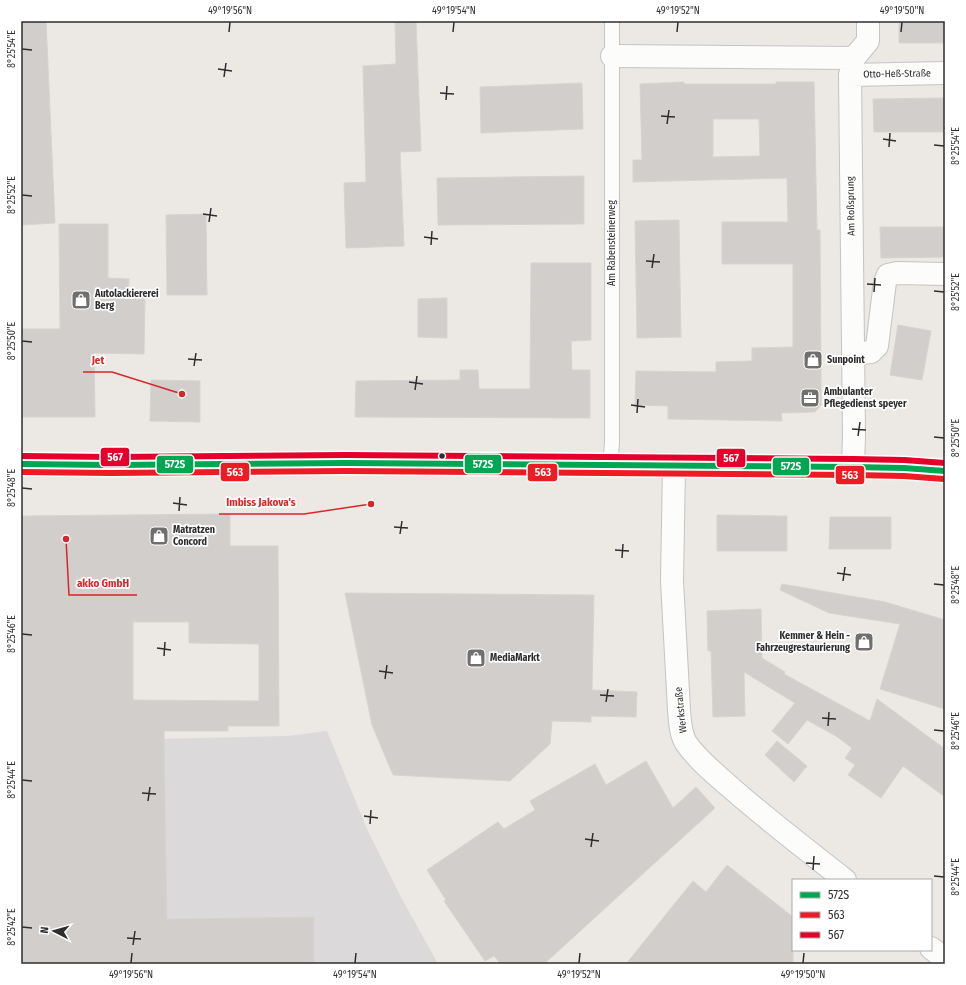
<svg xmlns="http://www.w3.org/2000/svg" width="966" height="985" font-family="'Fira Sans Condensed',sans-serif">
<rect width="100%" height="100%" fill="#ece8e4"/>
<path fill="#dcd9db" d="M 327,731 L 367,829 L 402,899 L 438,964 L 21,964 L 21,742 L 287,736 Z"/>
<path fill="#d1cecb" stroke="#d7d4d0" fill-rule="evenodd" d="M 21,21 L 46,21 L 55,223 L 21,225 Z
M 395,21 L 416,21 L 421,151 L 400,152 L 404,246 L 346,248 L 344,183 L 366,182 L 363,66 L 396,64 Z
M 899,21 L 945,21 L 945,43 L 899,43 Z
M 684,82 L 684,84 L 776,84 L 776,82 L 814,82 L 817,230 L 820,230 L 821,371 L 821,405 L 815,412 L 781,413 L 782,421 L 668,419 L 668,406 L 635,405 L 636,371 L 716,372 L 716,362 L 752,361 L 752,348 L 793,347 L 793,264 L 722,264 L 722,222 L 788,222 L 787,178 L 633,182 L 633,160 L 642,160 L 640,84 ZM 713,119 L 759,119 L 760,156 L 713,157 Z
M 582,83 L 583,129 L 481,133 L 480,87 Z
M 945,98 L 945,132 L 874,132 L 873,99 Z
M 584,176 L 584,224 L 438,225 L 437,178 Z
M 206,214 L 207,295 L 167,295 L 166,215 Z
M 679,220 L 681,337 L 637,338 L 635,221 Z
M 59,224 L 108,224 L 108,278 L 129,279 L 128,296 L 145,296 L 144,354 L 94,353 L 95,417 L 21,417 L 21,329 L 60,329 Z
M 880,227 L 945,227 L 945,257 L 881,258 Z
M 531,263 L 591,263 L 591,340 L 571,341 L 572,370 L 590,370 L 590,418 L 355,417 L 356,381 L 460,380 L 460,370 L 478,370 L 479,389 L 530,389 Z
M 447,298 L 447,338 L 418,337 L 418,299 Z
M 898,325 L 931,331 L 922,380 L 890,375 Z
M 151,380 L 200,381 L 200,422 L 150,421 Z
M 230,514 L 230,546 L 278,546 L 279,726 L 228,726 L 228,731 L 164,731 L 167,919 L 314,917 L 314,964 L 21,964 L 21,516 ZM 133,622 L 189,622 L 189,643 L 259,644 L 259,701 L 133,700 Z
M 717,515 L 787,516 L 787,551 L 717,551 Z
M 830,517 L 891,517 L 891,549 L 829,549 Z
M 782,584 L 885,602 L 945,620 L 945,709 L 880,689 L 900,624 L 829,613 L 780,590 Z
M 345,593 L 594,595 L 592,690 L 637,692 L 636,717 L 591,716 L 591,722 L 552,721 L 550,744 L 510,781 L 393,775 L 372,725 Z
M 761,609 L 762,658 L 785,672 L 784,674 L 870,721 L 877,699 L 945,749 L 945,797 L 903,766 L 881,798 L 848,775 L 855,765 L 845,758 L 852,748 L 836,736 L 807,720 L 788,744 L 772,731 L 795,703 L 744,672 L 745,716 L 713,717 L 711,651 L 708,651 L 707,611 Z
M 777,741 L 807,766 L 794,782 L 765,755 Z
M 646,761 L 673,808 L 696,787 L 715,808 L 544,964 L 501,964 L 494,956 L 485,961 L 444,901 L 446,900 L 427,870 L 498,822 L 504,829 L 535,810 L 530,801 L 595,764 L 606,785 Z
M 727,865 L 793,917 L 793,964 L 626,964 L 693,881 L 706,892 Z"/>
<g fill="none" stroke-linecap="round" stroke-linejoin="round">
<g stroke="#c5c4c5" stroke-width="16">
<path id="service" d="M 610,465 L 612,443 L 612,21"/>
</g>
<g stroke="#c5c4c5" stroke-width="24">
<path id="minor" d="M 612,56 L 854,58
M 850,75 L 945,73
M 853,354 L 871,352 L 877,346 L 885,282 L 888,275 L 897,273 L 945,274
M 674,466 L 672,581 L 679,710 C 680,721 680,733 686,743 C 696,758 715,774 729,786 C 766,819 806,849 845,880
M 853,467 L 854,436 L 850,75 L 854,58 L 868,41 L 868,21
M 931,948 L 945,959"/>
</g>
<g stroke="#c5c4c5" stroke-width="24">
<path id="secondary" d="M 21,464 L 111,465 L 346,463 L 853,467 L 904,468 L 945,471"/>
</g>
<use href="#service" stroke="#fcfcfb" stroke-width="14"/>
<use href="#minor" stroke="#fcfcfb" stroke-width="22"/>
<use href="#secondary" stroke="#fcfcfb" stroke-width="22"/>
<g stroke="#fff" stroke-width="9">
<path id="bus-1" d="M 21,464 L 111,465 L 346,463 L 853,467 L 904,468 L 945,471"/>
</g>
<g stroke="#fff" stroke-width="9">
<path id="bus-2" d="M 21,472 L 111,473 L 346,471 L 853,475 L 904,476 L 944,479"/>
</g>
<g stroke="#fff" stroke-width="9">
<path id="bus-3" d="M 21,456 L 111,457 L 346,455 L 853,459 L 904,460 L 945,463"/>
</g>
<use href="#bus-1" stroke="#00a651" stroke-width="6"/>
<use href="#bus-2" stroke="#ec1b24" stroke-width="6"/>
<use href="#bus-3" stroke="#e4002b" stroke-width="6"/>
</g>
<path fill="none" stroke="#2e2e2e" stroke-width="1.5" d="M 229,32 L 230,22M 453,32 L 454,22M 677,32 L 678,22M 901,32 L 902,22M 22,49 L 32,50M 218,69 L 232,71M 224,77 L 226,63M 440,93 L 454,94M 446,100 L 447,86M 661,116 L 675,117M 667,124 L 669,110M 883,139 L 896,141M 934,145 L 944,146M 889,147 L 890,133M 22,195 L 32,196M 203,214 L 217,216M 209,222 L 211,208M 424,237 L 438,239M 431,245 L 432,231M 646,261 L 660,262M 652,268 L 654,254M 867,284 L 881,285M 934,291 L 944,292M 874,292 L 875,278M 22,341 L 32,342M 188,359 L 202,360M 194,366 L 196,353M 409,382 L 423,384M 415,390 L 417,376M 631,405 L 645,407M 637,413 L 638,399M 852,429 L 866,430M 858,436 L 860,422M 934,437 L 944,438M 22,488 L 32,489M 173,503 L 187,505M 179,511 L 180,497M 394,527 L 408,528M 400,534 L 402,521M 615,550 L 629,551M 622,558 L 623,544M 837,573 L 851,575M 843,581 L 845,567M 934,584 L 944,585M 22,634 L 32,635M 157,648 L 171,650M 164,656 L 165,642M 379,671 L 393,673M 385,679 L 387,665M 600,695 L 614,696M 606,702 L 608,689M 822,718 L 836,719M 828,726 L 829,712M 934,730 L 944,731M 22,780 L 32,781M 142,793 L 156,794M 148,801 L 150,787M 364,816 L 378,818M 370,824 L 371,810M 585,839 L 599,841M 591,847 L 593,833M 806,863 L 820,864M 813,870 L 814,856M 934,876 L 944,877M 22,927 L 32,928M 127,938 L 141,939M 133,945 L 135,931M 131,963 L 132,953M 355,963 L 356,953M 579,963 L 580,953M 803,963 L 804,953"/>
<defs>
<g id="shop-square" transform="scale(1)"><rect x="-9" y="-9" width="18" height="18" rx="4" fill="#706f6e" stroke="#fff"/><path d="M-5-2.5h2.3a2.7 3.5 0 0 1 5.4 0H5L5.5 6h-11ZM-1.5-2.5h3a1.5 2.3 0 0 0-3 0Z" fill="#fff"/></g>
<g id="office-square" transform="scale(1)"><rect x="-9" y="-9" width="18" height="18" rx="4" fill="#706f6e" stroke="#fff"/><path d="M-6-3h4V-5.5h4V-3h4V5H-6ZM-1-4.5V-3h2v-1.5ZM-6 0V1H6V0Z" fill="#fff"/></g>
</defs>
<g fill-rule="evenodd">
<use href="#shop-square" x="81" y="300"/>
<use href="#shop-square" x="813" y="360"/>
<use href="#office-square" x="810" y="398"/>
<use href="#shop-square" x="159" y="536"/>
<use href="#shop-square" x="864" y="642"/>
<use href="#shop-square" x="476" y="658"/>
</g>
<circle fill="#2e2e2e" stroke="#fff" stroke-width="1.5" cx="442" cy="456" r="3.5"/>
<g text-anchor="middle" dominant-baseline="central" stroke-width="3.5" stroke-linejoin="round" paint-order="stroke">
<g font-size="10" fill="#2e2e2e" stroke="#fff">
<text transform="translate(897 74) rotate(-1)">Otto-Heß-Straße</text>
<text transform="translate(851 206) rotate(-91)">Am Roßsprung</text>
<text transform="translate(612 243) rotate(-90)">Am Rabensteinerweg</text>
<text transform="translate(681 710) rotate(-96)">Werkstraße</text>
</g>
<g font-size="10" font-weight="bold" fill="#2e2e2e" stroke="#fff" text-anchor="start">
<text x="95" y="294">Autolackiererei<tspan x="95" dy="12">Berg</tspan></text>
<text x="827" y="360">Sunpoint</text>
<text x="824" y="392">Ambulanter<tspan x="824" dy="12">Pflegedienst speyer</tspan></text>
<text x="173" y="530">Matratzen<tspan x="173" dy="12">Concord</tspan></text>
<text x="850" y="636" text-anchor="end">Kemmer &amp; Hein -<tspan x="850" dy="12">Fahrzeugrestaurierung</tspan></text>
<text x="490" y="658">MediaMarkt</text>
</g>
</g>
<path fill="none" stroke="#d62828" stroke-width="1.5" d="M182 394L112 372H83M371 504L304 514H219M66 539L69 595H137"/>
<g fill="#d62828" stroke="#fff" stroke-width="1.5">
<circle cx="182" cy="394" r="4"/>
<circle cx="371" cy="504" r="4"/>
<circle cx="66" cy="539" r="4"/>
</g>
<g font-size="11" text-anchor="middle" font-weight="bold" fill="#d62828" stroke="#fff" stroke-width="3.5" stroke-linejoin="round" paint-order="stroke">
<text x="98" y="364">Jet</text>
<text x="261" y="506">Imbiss Jakova's</text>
<text x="103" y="587">akko GmbH</text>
</g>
<g stroke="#fff" stroke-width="1.5">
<rect x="100" y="447" width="30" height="20" rx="4" fill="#e4002b"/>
<rect x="716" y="448" width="30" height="20" rx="4" fill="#e4002b"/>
<rect x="464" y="454" width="38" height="20" rx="4" fill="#00a651"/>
<rect x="156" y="455" width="38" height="19" rx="4" fill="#00a651"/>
<rect x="772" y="457" width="38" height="19" rx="4" fill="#00a651"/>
<rect x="220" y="462" width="30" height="20" rx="4" fill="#ec1b24"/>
<rect x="527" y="463" width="31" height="19" rx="4" fill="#ec1b24"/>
<rect x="835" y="465" width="30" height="20" rx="4" fill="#ec1b24"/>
</g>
<g font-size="11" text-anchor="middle" font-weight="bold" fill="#fff">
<text x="115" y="461">567</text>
<text x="731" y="462">567</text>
<text x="483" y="468">572S</text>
<text x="175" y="468">572S</text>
<text x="791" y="470">572S</text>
<text x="235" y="476">563</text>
<text x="543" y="476">563</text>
<text x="850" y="479">563</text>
</g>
<rect width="966" height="985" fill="none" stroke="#ffffff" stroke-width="44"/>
<rect x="792" y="879" width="140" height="72" fill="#ffffff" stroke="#ababab"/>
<rect x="800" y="892" width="20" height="6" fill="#00a651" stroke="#ababab"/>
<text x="828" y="899" font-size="12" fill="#2e2e2e">572S</text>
<rect x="800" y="912" width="20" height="6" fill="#ec1b24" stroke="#ababab"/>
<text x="828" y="919" font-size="12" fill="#2e2e2e">563</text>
<rect x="800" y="932" width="20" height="6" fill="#e4002b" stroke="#ababab"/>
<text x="828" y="939" font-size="12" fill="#2e2e2e">567</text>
<g transform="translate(54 931) rotate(276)" stroke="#ffffff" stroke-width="3" paint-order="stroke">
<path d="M0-3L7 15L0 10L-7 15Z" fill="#2e2e2e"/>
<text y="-6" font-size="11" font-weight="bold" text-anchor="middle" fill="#2e2e2e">N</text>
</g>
<rect x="22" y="22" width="922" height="941" fill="none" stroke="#2e2e2e" stroke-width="1.5"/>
<g font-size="10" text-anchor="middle" fill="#2e2e2e">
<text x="230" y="14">49°19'56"N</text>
<text x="454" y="14">49°19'54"N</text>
<text x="678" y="14">49°19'52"N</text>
<text x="902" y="14">49°19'50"N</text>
<text transform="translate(11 49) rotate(-90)" y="4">8°25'54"E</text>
<text transform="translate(955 146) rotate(-90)" y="4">8°25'54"E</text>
<text transform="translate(11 195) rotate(-90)" y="4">8°25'52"E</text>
<text transform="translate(955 292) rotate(-90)" y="4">8°25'52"E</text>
<text transform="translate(11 341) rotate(-90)" y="4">8°25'50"E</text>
<text transform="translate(955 438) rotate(-90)" y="4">8°25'50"E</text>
<text transform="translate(11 488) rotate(-90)" y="4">8°25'48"E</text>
<text transform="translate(955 585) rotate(-90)" y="4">8°25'48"E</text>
<text transform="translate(11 634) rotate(-90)" y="4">8°25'46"E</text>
<text transform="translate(955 731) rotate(-90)" y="4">8°25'46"E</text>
<text transform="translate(11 780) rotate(-90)" y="4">8°25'44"E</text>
<text transform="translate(955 877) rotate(-90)" y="4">8°25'44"E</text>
<text transform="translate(11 927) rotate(-90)" y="4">8°25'42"E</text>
<text x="131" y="978">49°19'56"N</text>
<text x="355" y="978">49°19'54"N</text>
<text x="579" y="978">49°19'52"N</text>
<text x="803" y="978">49°19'50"N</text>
</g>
</svg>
